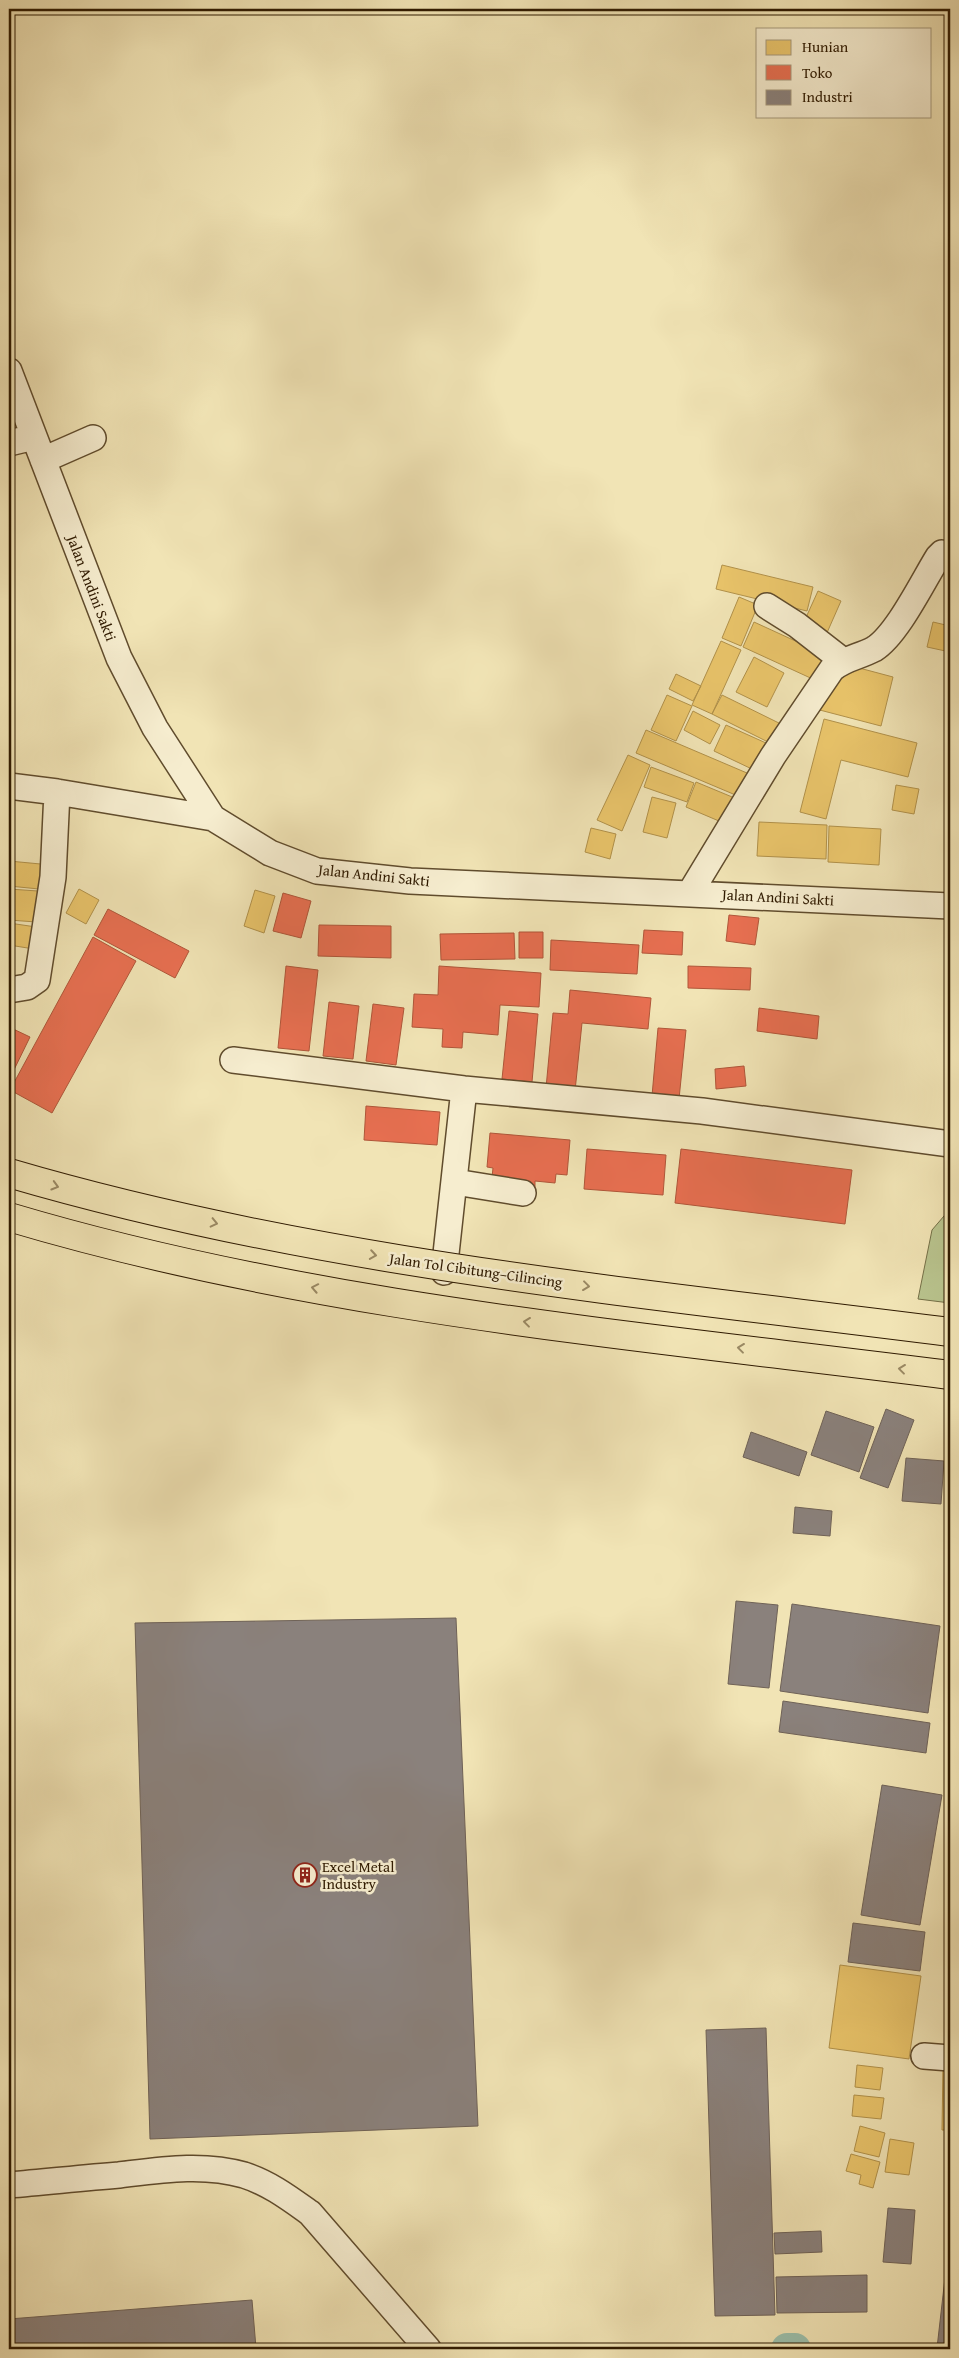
<svg xmlns="http://www.w3.org/2000/svg" width="959" height="2358" font-family="'Gentium Book Plus',serif">
<rect width="100%" height="100%" fill="#f1e4b5"/>
<filter id="stains"><feTurbulence type="fractalNoise" baseFrequency=".004" numOctaves="4"/><feColorMatrix values="0 0 0 0 .2 0 0 0 0 .09 0 0 0 0 .02 0 0 0 .5 -.17"/></filter>
<radialGradient id="worn" r=".72"><stop offset=".6" stop-color="#630" stop-opacity="0"/><stop offset="1" stop-color="#630" stop-opacity=".3"/></radialGradient>
<path fill="#b9c48e" stroke="#746f47" d="M 950,1209 L 950,1303 L 918,1299 L 932,1230 Z"/>
<path fill="#e9c46a" stroke="#b1914a" d="M 722,565 L 813,587 L 807,611 L 716,589 Z
M 818,591 L 841,601 L 826,635 L 803,624 Z
M 739,597 L 758,605 L 741,646 L 722,638 Z
M 754,622 L 828,656 L 817,681 L 743,647 Z
M 933,622 L 950,626 L 950,652 L 927,647 Z
M 721,641 L 741,650 L 712,714 L 692,705 Z
M 754,657 L 784,673 L 767,707 L 736,692 Z
M 848,665 L 893,677 L 881,726 L 812,708 Z
M 676,674 L 701,686 L 693,701 L 669,689 Z
M 667,695 L 692,706 L 676,741 L 651,730 Z
M 722,695 L 787,727 L 778,747 L 712,714 Z
M 693,711 L 720,725 L 710,744 L 684,730 Z
M 824,719 L 917,743 L 908,777 L 841,760 L 826,819 L 800,812 Z
M 726,725 L 766,743 L 754,770 L 714,751 Z
M 646,730 L 754,776 L 745,799 L 636,753 Z
M 628,755 L 650,765 L 622,831 L 597,820 Z
M 651,767 L 694,783 L 687,802 L 644,787 Z
M 696,782 L 737,799 L 726,824 L 686,807 Z
M 896,785 L 919,789 L 914,814 L 892,810 Z
M 652,797 L 676,803 L 667,838 L 643,832 Z
M 759,822 L 827,825 L 826,859 L 757,856 Z
M 829,826 L 881,829 L 879,865 L 828,862 Z
M 591,828 L 616,834 L 610,859 L 585,852 Z
M 9,861 L 51,865 L 49,890 L 9,886 Z
M 9,889 L 38,891 L 36,922 L 9,920 Z
M 79,889 L 99,900 L 86,924 L 66,913 Z
M 255,890 L 275,896 L 264,933 L 244,926 Z
M 9,923 L 43,928 L 40,950 L 9,945 Z
M 840,1965 L 921,1976 L 909,2059 L 829,2048 Z
M 857,2065 L 883,2068 L 880,2090 L 855,2087 Z
M 943,2065 L 950,2065 L 950,2130 L 942,2130 Z
M 854,2095 L 884,2098 L 881,2119 L 852,2116 Z
M 860,2126 L 885,2133 L 879,2157 L 854,2151 Z
M 890,2139 L 914,2143 L 909,2175 L 885,2172 Z
M 851,2154 L 880,2162 L 873,2188 L 859,2184 L 861,2175 L 846,2171 Z"/>
<path fill="#e76f51" stroke="#b05639" d="M 283,893 L 311,901 L 301,938 L 273,931 Z
M 108,909 L 189,951 L 175,978 L 94,935 Z
M 729,915 L 759,918 L 755,945 L 726,941 Z
M 319,925 L 391,926 L 391,958 L 318,956 Z
M 644,930 L 683,932 L 682,955 L 642,953 Z
M 519,932 L 543,932 L 543,958 L 519,958 Z
M 514,933 L 515,959 L 441,960 L 440,934 Z
M 93,937 L 136,961 L 52,1113 L 10,1090 Z
M 551,940 L 639,945 L 637,974 L 550,970 Z
M 286,966 L 318,970 L 309,1051 L 278,1048 Z
M 439,966 L 541,973 L 539,1007 L 500,1005 L 498,1035 L 463,1032 L 462,1048 L 442,1047 L 443,1029 L 412,1027 L 414,994 L 438,995 Z
M 688,966 L 751,968 L 750,990 L 688,988 Z
M 570,990 L 651,998 L 648,1029 L 582,1023 L 575,1091 L 546,1088 L 553,1013 L 568,1014 Z
M 329,1002 L 359,1006 L 353,1059 L 323,1056 Z
M 373,1004 L 404,1008 L 396,1065 L 366,1061 Z
M 759,1008 L 819,1016 L 817,1039 L 757,1031 Z
M 509,1011 L 538,1014 L 532,1082 L 502,1079 Z
M 9,1027 L 30,1037 L 9,1080 Z
M 658,1028 L 686,1030 L 679,1099 L 652,1096 Z
M 744,1066 L 746,1086 L 716,1089 L 715,1069 Z
M 366,1106 L 440,1112 L 437,1145 L 364,1140 Z
M 490,1133 L 570,1140 L 567,1175 L 556,1174 L 555,1183 L 535,1181 L 535,1191 L 492,1177 L 493,1168 L 487,1167 Z
M 587,1149 L 666,1155 L 663,1195 L 584,1189 Z
M 681,1149 L 852,1170 L 845,1224 L 675,1203 Z"/>
<path fill="#8a817c" stroke="#6f6257" d="M 886,1409 L 914,1420 L 888,1488 L 860,1478 Z
M 826,1411 L 874,1427 L 859,1472 L 811,1455 Z
M 751,1432 L 807,1452 L 799,1476 L 743,1457 Z
M 906,1458 L 944,1461 L 941,1504 L 902,1501 Z
M 795,1507 L 832,1511 L 830,1536 L 793,1533 Z
M 736,1601 L 778,1605 L 769,1688 L 728,1684 Z
M 792,1604 L 940,1626 L 928,1713 L 780,1691 Z
M 456,1618 L 478,2126 L 150,2139 L 135,1623 Z
M 783,1701 L 930,1723 L 926,1753 L 779,1732 Z
M 882,1785 L 942,1795 L 920,1925 L 861,1915 Z
M 853,1923 L 925,1932 L 920,1971 L 848,1962 Z
M 766,2028 L 775,2315 L 715,2316 L 706,2030 Z
M 888,2208 L 915,2210 L 911,2264 L 883,2262 Z
M 821,2231 L 822,2252 L 775,2254 L 774,2233 Z
M 946,2269 L 950,2270 L 950,2349 L 937,2348 Z
M 867,2275 L 867,2312 L 777,2313 L 776,2277 Z
M 252,2300 L 256,2348 L 293,2344 L 293,2349 L 9,2349 L 9,2319 Z"/>
<g fill="none" stroke-linecap="round" stroke-linejoin="round">
<path stroke="#9bbfab" stroke-width="32" d="M 787,2349 L 795,2349"/>
<g stroke="#604c2d" stroke-width="28">
<path id="minor" d="M 9,371 L 119,658 L 155,728 L 213,818 L 270,853 L 317,871 L 410,881 L 950,906
M 9,443 L 34,437
M 43,460 L 93,438
M 767,606 L 797,625 L 842,660
M 9,786 L 57,792 L 213,818
M 690,893 L 773,756 L 832,669 C 845,658 859,657 874,649 C 897,635 923,581 938,557 L 942,553 L 950,555
M 9,990 L 27,987 L 37,980 L 53,877 L 57,792
M 233,1060 L 464,1089 L 702,1111 L 950,1144
M 455,1182 L 523,1193
M 444,1272 L 464,1089
M 924,2056 L 950,2058
M 9,2185 C 45,2182 82,2178 119,2175 C 160,2170 203,2163 244,2175 C 269,2183 289,2198 310,2213 L 428,2349"/>
</g>
<g stroke="#2f1a00" stroke-width="30">
<path id="highway" d="M 9,1217 C 314,1308 635,1335 950,1375"/>
</g>
<use href="#minor" stroke="#f6edcf" stroke-width="25"/>
<use href="#highway" stroke="#f1e4b5" stroke-width="28"/>
<g stroke="#2f1a00" stroke-width="30" stroke-linecap="butt">
<path id="highway-bridge" d="M 9,1173 C 315,1263 635,1292 950,1332"/>
</g>
<use href="#highway-bridge" stroke="#f1e4b5" stroke-width="28"/>
</g>
<defs><path id="oneway-chevron" d="M-2-3.5L2.5 0L-2 3.5" fill="none" stroke-width="1.6" stroke-linecap="round" stroke-linejoin="round" transform="scale(1.25)"/></defs>
<g stroke="#9a8964">
<use href="#oneway-chevron" transform="translate(55 1186) rotate(16)"/>
<use href="#oneway-chevron" transform="translate(214 1223) rotate(13)"/>
<use href="#oneway-chevron" transform="translate(373 1255) rotate(9)"/>
<use href="#oneway-chevron" transform="translate(586 1286) rotate(7)"/>
<use href="#oneway-chevron" transform="translate(315 1288) rotate(-169)"/>
<use href="#oneway-chevron" transform="translate(527 1322) rotate(-173)"/>
<use href="#oneway-chevron" transform="translate(741 1348) rotate(-173)"/>
<use href="#oneway-chevron" transform="translate(902 1369) rotate(-173)"/>
</g>
<defs>
<g id="building-ring" transform="scale(1.25)"><circle r="9.5" fill="#f6edcf" stroke="#8f2418" stroke-width="1.5"/><path d="M-4-6H4V6H1V3H-1V6H-4ZM-2.5-4.3h1.7v1.8h-1.7ZM.8-4.3h1.7v1.8H.8ZM-2.5-1h1.7V.8h-1.7ZM.8-1h1.7V.8H.8Z" fill="#8f2418"/></g>
</defs>
<g fill-rule="evenodd">
<use href="#building-ring" x="305" y="1875"/>
</g>
<g text-anchor="middle" dominant-baseline="central" stroke-width="5" stroke-linejoin="round" paint-order="stroke">
<g font-size="15" fill="#2f1a00" stroke="#f6edcf">
<text transform="translate(92 588) rotate(69)">Jalan Andini Sakti</text>
<text transform="translate(374 875) rotate(6)">Jalan Andini Sakti</text>
<text transform="translate(778 897) rotate(3)">Jalan Andini Sakti</text>
<text transform="translate(476 1270) rotate(8)">Jalan Tol Cibitung–Cilincing</text>
</g>
<g font-size="15" fill="#2f1a00" stroke="#f6edcf" text-anchor="start">
<text x="322" y="1866">Excel Metal<tspan x="322" dy="17">Industry</tspan></text>
</g>
</g>
<rect width="959" height="2358" fill="none" stroke="#f1e4b5" stroke-width="30"/>
<rect x="10" y="10" width="939" height="2338" fill="none" stroke="#2f1a00" stroke-width="2.5"/>
<rect x="15" y="15" width="929" height="2328" fill="none" stroke="#2f1a00"/>
<rect x="756" y="28" width="175" height="90" fill="#f6edcf" stroke="#a6997c"/>
<rect x="766" y="40" width="25" height="15" fill="#e9c46a" stroke="#a6997c"/>
<text x="802" y="52" font-size="15" fill="#2f1a00">Hunian</text>
<rect x="766" y="65" width="25" height="15" fill="#e76f51" stroke="#a6997c"/>
<text x="802" y="78" font-size="15" fill="#2f1a00">Toko</text>
<rect x="766" y="90" width="25" height="15" fill="#8a817c" stroke="#a6997c"/>
<text x="802" y="102" font-size="15" fill="#2f1a00">Industri</text>
<rect width="100%" height="100%" filter="url(#stains)"/>
<rect width="100%" height="100%" fill="url(#worn)"/>
</svg>
